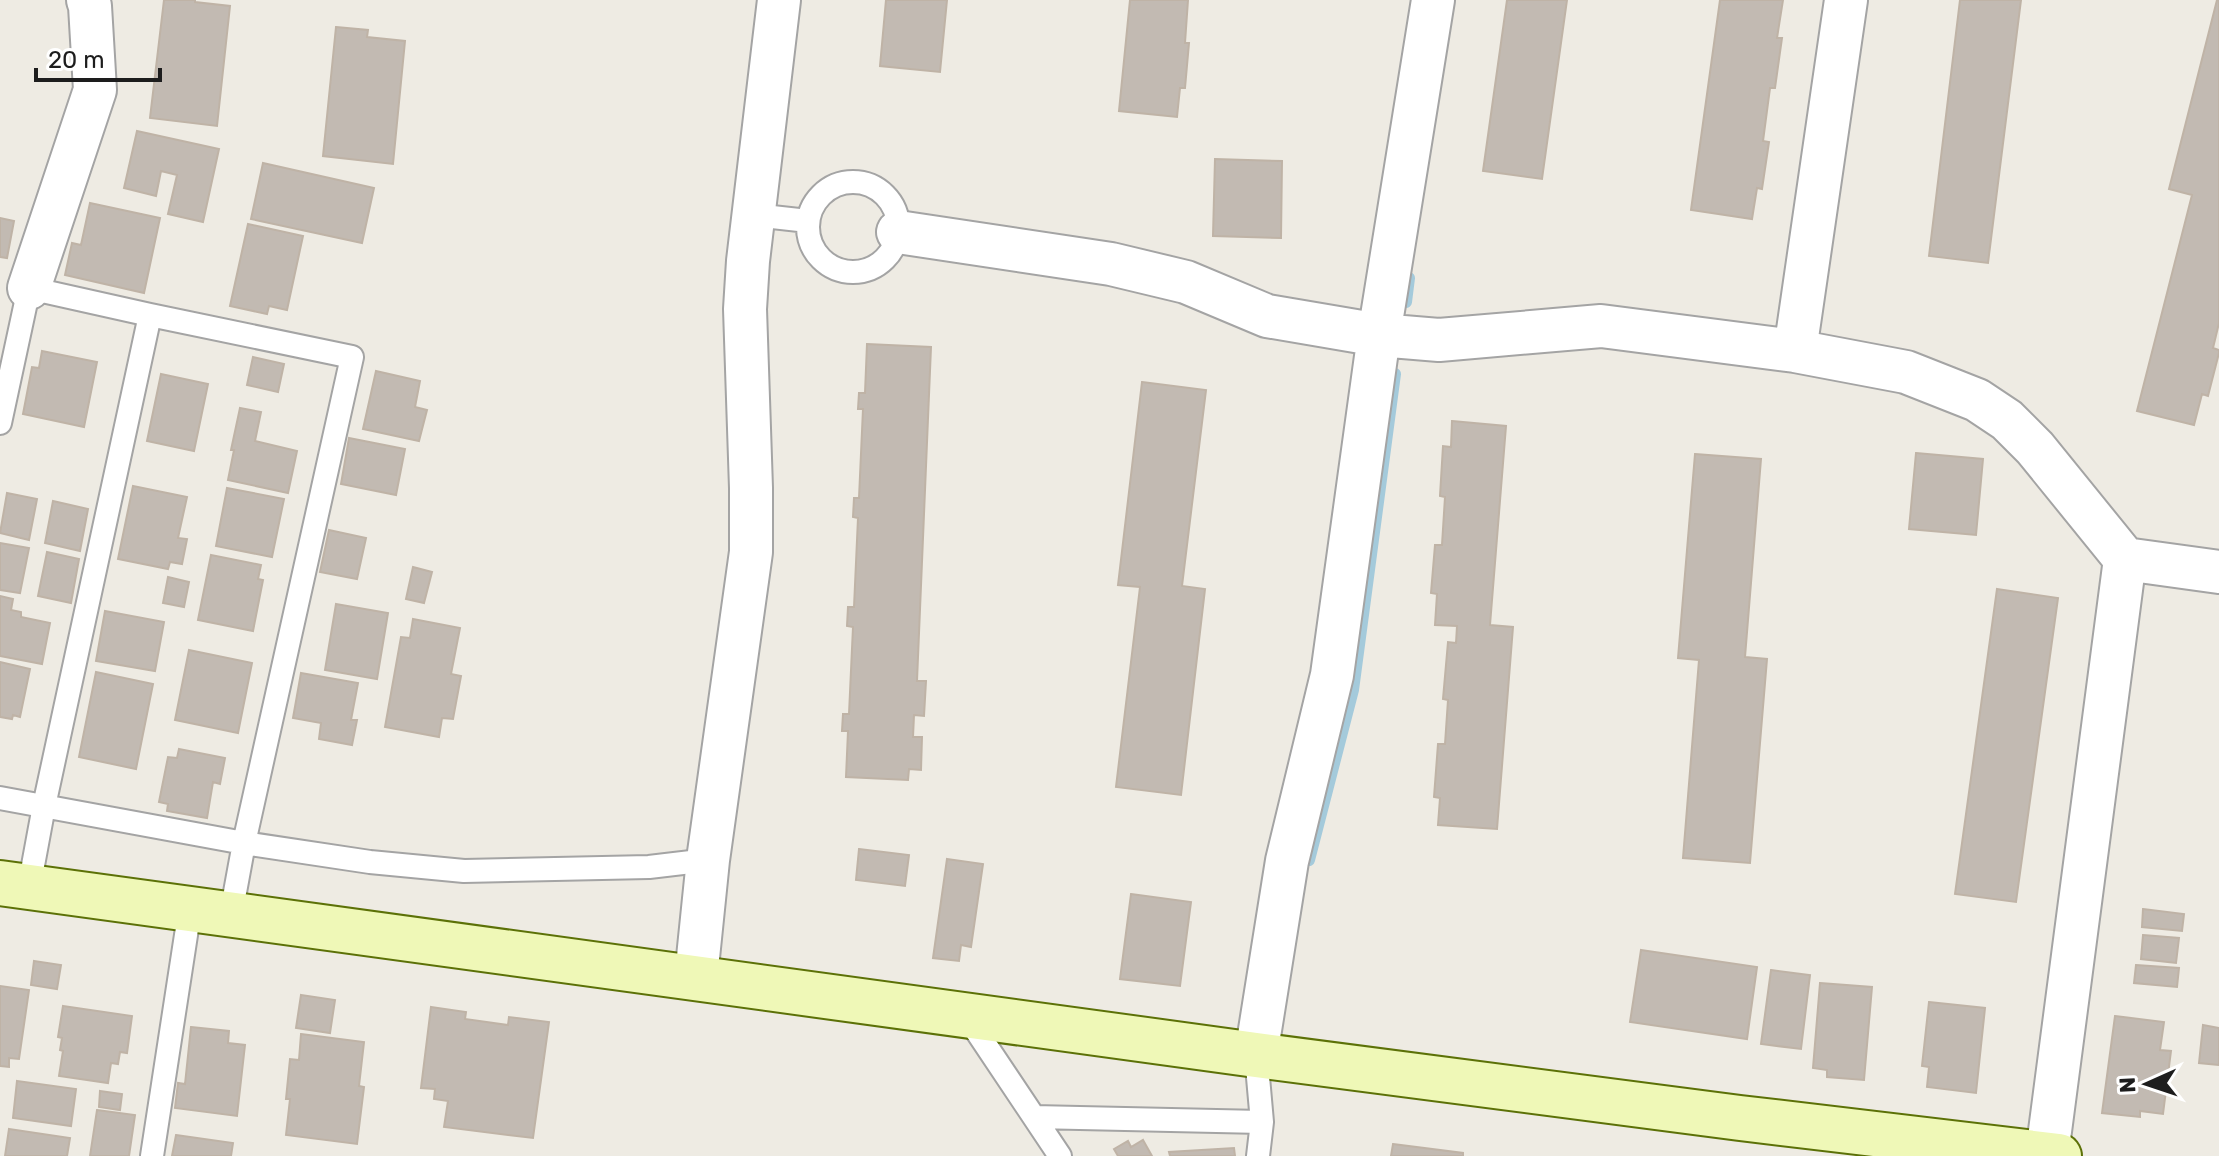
<svg xmlns="http://www.w3.org/2000/svg" width="2219" height="1156" font-family="Rubik,sans-serif">
<rect width="100%" height="100%" fill="#eeebe3"/>
<g fill="none" stroke-linecap="round" stroke-linejoin="round">
<path stroke="#a4cadb" stroke-width="12" d="M 1406,302 L 1409,278
M 1309,860 L 1353,690 L 1395,374"/>
</g>
<path fill="#c2bab2" stroke="#bfb3a6" stroke-width="2" d="M 164,0 L 195,0 L 195,2 L 230,6 L 217,126 L 150,118 Z
M 886,0 L 947,0 L 940,72 L 880,66 Z
M 1130,0 L 1188,0 L 1185,43 L 1189,43 L 1185,88 L 1180,88 L 1177,117 L 1119,111 Z
M 1507,0 L 1567,0 L 1542,179 L 1483,171 Z
M 1720,0 L 1783,0 L 1777,38 L 1782,38 L 1775,88 L 1770,88 L 1763,141 L 1769,142 L 1762,189 L 1757,188 L 1752,219 L 1691,210 Z
M 1960,0 L 2021,0 L 1988,263 L 1929,256 Z
M 2217,0 L 2219,0 L 2219,323 L 2213,348 L 2219,350 L 2219,353 L 2208,396 L 2202,394 L 2194,425 L 2137,411 L 2192,195 L 2169,189 Z
M 336,27 L 368,30 L 367,37 L 405,41 L 393,164 L 323,156 Z
M 137,131 L 219,149 L 203,222 L 168,214 L 177,175 L 161,171 L 156,196 L 124,188 Z
M 1215,159 L 1282,161 L 1281,238 L 1213,236 Z
M 263,163 L 374,188 L 362,243 L 251,219 Z
M 90,203 L 160,218 L 144,293 L 65,275 L 72,243 L 81,245 Z
M 0,218 L 14,221 L 7,258 L 0,257 Z
M 248,224 L 303,236 L 287,310 L 269,306 L 267,314 L 230,306 Z
M 867,344 L 931,347 L 917,681 L 926,681 L 924,716 L 914,715 L 913,737 L 922,737 L 921,770 L 909,769 L 908,780 L 846,777 L 848,731 L 842,731 L 843,714 L 849,714 L 853,627 L 847,626 L 848,607 L 854,607 L 858,518 L 853,517 L 854,498 L 859,498 L 863,409 L 858,409 L 859,393 L 865,393 Z
M 42,351 L 97,362 L 84,427 L 23,414 L 32,367 L 39,368 Z
M 253,357 L 284,364 L 278,392 L 247,385 Z
M 376,371 L 420,381 L 415,407 L 427,410 L 419,441 L 363,429 Z
M 161,374 L 208,384 L 194,451 L 147,441 Z
M 1142,382 L 1206,390 L 1182,586 L 1205,589 L 1181,795 L 1116,787 L 1140,587 L 1118,585 Z
M 240,408 L 261,412 L 255,441 L 297,451 L 288,493 L 228,480 L 234,450 L 231,450 Z
M 1452,421 L 1506,426 L 1490,625 L 1513,627 L 1497,829 L 1438,825 L 1440,798 L 1434,797 L 1438,744 L 1445,744 L 1448,700 L 1443,699 L 1448,642 L 1456,643 L 1457,626 L 1435,625 L 1437,594 L 1431,593 L 1435,545 L 1442,545 L 1445,497 L 1440,496 L 1443,446 L 1451,447 Z
M 349,438 L 405,449 L 396,495 L 341,484 Z
M 1916,453 L 1983,459 L 1976,535 L 1909,529 Z
M 1695,454 L 1761,459 L 1745,657 L 1767,659 L 1750,863 L 1683,858 L 1699,660 L 1678,658 Z
M 133,486 L 187,497 L 178,538 L 187,539 L 182,564 L 170,562 L 168,569 L 118,559 Z
M 227,488 L 284,499 L 272,557 L 216,546 Z
M 7,493 L 37,499 L 29,540 L 0,533 Z
M 53,501 L 88,509 L 80,551 L 45,543 Z
M 329,530 L 366,538 L 357,579 L 320,572 Z
M 0,543 L 29,548 L 20,593 L 0,590 Z
M 47,552 L 79,559 L 71,603 L 38,596 Z
M 211,555 L 261,565 L 258,579 L 263,580 L 253,631 L 198,620 Z
M 413,567 L 432,572 L 424,603 L 406,599 Z
M 168,577 L 189,582 L 184,607 L 163,603 Z
M 1997,589 L 2058,598 L 2016,902 L 1955,894 Z
M 0,596 L 13,599 L 11,610 L 21,612 L 21,617 L 50,623 L 42,664 L 0,656 Z
M 336,604 L 388,613 L 377,679 L 325,670 Z
M 105,611 L 164,622 L 155,671 L 96,661 Z
M 413,619 L 460,628 L 451,674 L 461,676 L 453,719 L 442,718 L 439,737 L 385,727 L 401,637 L 410,638 Z
M 189,650 L 252,663 L 238,733 L 175,720 Z
M 0,662 L 30,669 L 20,717 L 13,715 L 12,719 L 0,717 Z
M 96,672 L 153,684 L 136,769 L 79,757 Z
M 301,673 L 358,683 L 351,720 L 357,720 L 352,745 L 319,739 L 321,723 L 293,718 Z
M 179,749 L 225,758 L 220,784 L 213,782 L 207,818 L 167,811 L 168,804 L 159,802 L 168,757 L 177,758 Z
M 859,849 L 909,855 L 905,886 L 856,880 Z
M 947,859 L 983,864 L 971,947 L 961,945 L 959,961 L 933,958 Z
M 1131,894 L 1191,902 L 1180,986 L 1120,979 Z
M 2143,909 L 2184,914 L 2182,931 L 2142,927 Z
M 2143,935 L 2179,938 L 2176,963 L 2141,959 Z
M 1641,950 L 1757,967 L 1747,1039 L 1630,1022 Z
M 34,961 L 61,965 L 57,989 L 31,985 Z
M 2136,965 L 2179,968 L 2177,987 L 2134,983 Z
M 1771,970 L 1810,975 L 1801,1049 L 1761,1044 Z
M 1820,983 L 1872,987 L 1864,1080 L 1827,1077 L 1827,1070 L 1813,1068 Z
M 0,986 L 29,990 L 19,1059 L 9,1058 L 9,1067 L 0,1066 Z
M 301,995 L 335,1000 L 330,1033 L 296,1028 Z
M 1929,1002 L 1985,1008 L 1976,1093 L 1927,1087 L 1929,1067 L 1922,1066 Z
M 63,1006 L 132,1016 L 127,1053 L 120,1052 L 118,1064 L 111,1063 L 108,1083 L 59,1076 L 63,1051 L 60,1050 L 62,1038 L 58,1037 Z
M 431,1007 L 466,1012 L 465,1019 L 508,1025 L 509,1017 L 549,1022 L 533,1138 L 444,1127 L 448,1101 L 434,1099 L 435,1089 L 421,1088 Z
M 2115,1016 L 2164,1022 L 2160,1050 L 2171,1051 L 2163,1114 L 2140,1111 L 2140,1117 L 2102,1113 Z
M 2203,1025 L 2219,1028 L 2219,1065 L 2199,1063 Z
M 191,1027 L 229,1031 L 228,1043 L 245,1045 L 237,1116 L 175,1108 L 178,1083 L 185,1084 Z
M 301,1034 L 364,1042 L 359,1086 L 364,1087 L 357,1144 L 286,1135 L 290,1099 L 286,1099 L 290,1059 L 299,1060 Z
M 17,1081 L 76,1089 L 71,1126 L 13,1118 Z
M 100,1091 L 122,1094 L 120,1110 L 99,1107 Z
M 97,1110 L 135,1115 L 129,1156 L 90,1156 Z
M 9,1129 L 70,1138 L 67,1156 L 5,1156 Z
M 176,1135 L 233,1143 L 231,1156 L 172,1156 Z
M 1143,1140 L 1152,1156 L 1118,1156 L 1114,1149 L 1128,1141 L 1131,1147 Z
M 1393,1144 L 1463,1153 L 1463,1156 L 1391,1156 Z
M 1234,1148 L 1235,1156 L 1170,1156 L 1169,1152 Z"/>
<g fill="none" stroke-linecap="round" stroke-linejoin="round">
<g stroke="#a4a4a4" stroke-width="26">
<path id="lane" d="M808 227a45 45 0 1 1 90 0a45 45 0 1 1-90 0Z
M 754,215 L 808,221
M 0,423 L 29,288 L 150,315 L 352,357 L 244,843 L 231,914
M 0,798 L 244,843 L 370,862 L 464,871 L 649,867 L 708,860
M 29,887 L 44,806 L 150,315
M 967,1017 L 1060,1156
M 1256,1055 L 1262,1122 L 1258,1156
M 1034,1117 L 1262,1122
M 152,1156 L 190,909"/>
</g>
<g stroke="#a4a4a4" stroke-width="46">
<path id="street" d="M 898,232 L 1111,264 L 1186,282 L 1267,316 L 1379,335 L 1439,340 L 1601,326 L 1795,351 L 1906,372 L 1977,400 L 2007,420 L 2035,448 L 2125,559
M 29,288 L 95,90 L 90,6 L 88,0
M 1795,351 L 1846,0
M 696,977 L 708,860 L 751,552 L 751,488 L 745,309 L 748,261 L 779,0
M 1256,1055 L 1287,861 L 1332,675 L 1379,335 L 1433,0
M 2047,1154 L 2125,559 L 2219,572"/>
</g>
<g stroke="#5c7107" stroke-width="48">
<path id="secondary" d="M 0,883 L 1256,1055 L 1740,1118 L 2059,1156"/>
</g>
<use href="#lane" stroke="#fff" stroke-width="22"/>
<use href="#street" stroke="#fff" stroke-width="42"/>
<use href="#secondary" stroke="#eff8b7" stroke-width="44"/>
</g>
<g transform="translate(2147 1084) rotate(267)" stroke="#ffffff" stroke-width="6" paint-order="stroke">
<path d="M0-6L14 30L0 20L-14 30Z" fill="#1d1d1d"/>
<text y="-12" font-size="22" font-weight="bold" text-anchor="middle" fill="#1d1d1d">N</text>
</g>
<path d="M36 68v12h124v-12" fill="none" stroke="#1d1d1d" stroke-width="4"/>
<text x="48" y="68" font-size="24" fill="#1d1d1d" stroke="#ffffff" stroke-width="6" paint-order="stroke">20 m</text>
</svg>
